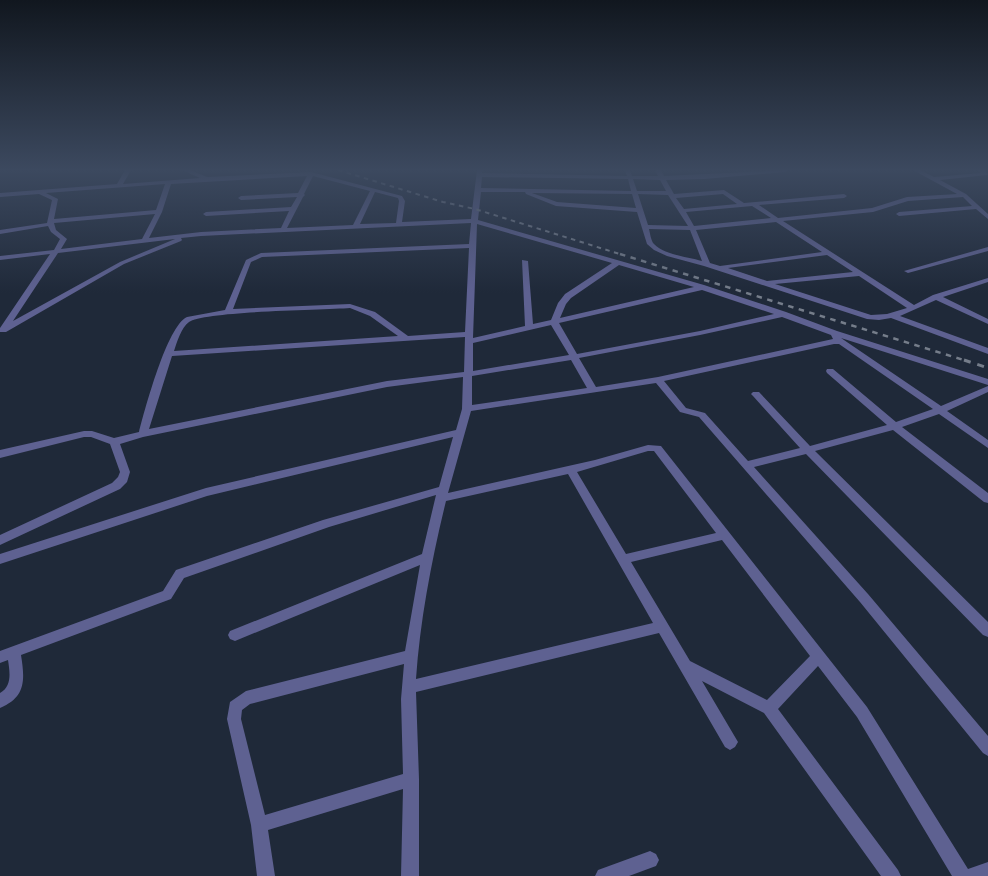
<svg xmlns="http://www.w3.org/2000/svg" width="988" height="876" font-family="Jost,sans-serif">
<rect width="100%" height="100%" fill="#1f2939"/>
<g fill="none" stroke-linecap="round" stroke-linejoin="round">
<path fill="#5e6191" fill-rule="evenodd" d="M 125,170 L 131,170 L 123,184 L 200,178 L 182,170 L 190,170 L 207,177 L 311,172 L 402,196 L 405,201 L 402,222 L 471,219 L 477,170 L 483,170 L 482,173 L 627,176 L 625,171 L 630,170 L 632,176 L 658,176 L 655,170 L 661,170 L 664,176 L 788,170 L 785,172 L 704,179 L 666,180 L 674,194 L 724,190 L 744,203 L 844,194 L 847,196 L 844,198 L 759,205 L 778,218 L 872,208 L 907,197 L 957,194 L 913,170 L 920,170 L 934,177 L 981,173 L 978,170 L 984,170 L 988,174 L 987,175 L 940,180 L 966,194 L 988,214 L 988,219 L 976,209 L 899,216 L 896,214 L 899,212 L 972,206 L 963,197 L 908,201 L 873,212 L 783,221 L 914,305 L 933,295 L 988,278 L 988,282 L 943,297 L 988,319 L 988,324 L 936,300 L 900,316 L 988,348 L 988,354 L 891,318 L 879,320 L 867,319 L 704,266 L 667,256 L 654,250 L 647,244 L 637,212 L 556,206 L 526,194 L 525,192 L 481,192 L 478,220 L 704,285 L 786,312 L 837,331 L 988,379 L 988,385 L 841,338 L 941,406 L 988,386 L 988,392 L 947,411 L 988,440 L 988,448 L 939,414 L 902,427 L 988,493 L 988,503 L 984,502 L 893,430 L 815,451 L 988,622 L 988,637 L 983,635 L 806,454 L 754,467 L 868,594 L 988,736 L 988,756 L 983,753 L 860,602 L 699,417 L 680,412 L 656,383 L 471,411 L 448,493 L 595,460 L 648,445 L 661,446 L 867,707 L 968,869 L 988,862 L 988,876 L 952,876 L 857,717 L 818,666 L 778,709 L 898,870 L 901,876 L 881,876 L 764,713 L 702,681 L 738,742 L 735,747 L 730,750 L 725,747 L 659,633 L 416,692 L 419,779 L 419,876 L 401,876 L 403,789 L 268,830 L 275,876 L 257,876 L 251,825 L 227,719 L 230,702 L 246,691 L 405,651 L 420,565 L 235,641 L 230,639 L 228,635 L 230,631 L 422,554 L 436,495 L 329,527 L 184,578 L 171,599 L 21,655 C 25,680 26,697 0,708 L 0,693 C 12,686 10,673 8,660 L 0,663 L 0,651 L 163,591 L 176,570 L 323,520 L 439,487 L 453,437 L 207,496 L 0,564 L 0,554 L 206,488 L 456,430 L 462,409 L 463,377 L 387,387 L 143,437 L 120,444 L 130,472 L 127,482 L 120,489 L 0,545 L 0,535 L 112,483 L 118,477 L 120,472 L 110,444 L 91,437 L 84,437 L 0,458 L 0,450 L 84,431 L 92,431 L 114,438 L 139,432 C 145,409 167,326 187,317 L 225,310 L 246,260 L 261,253 L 469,244 L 471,223 L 201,236 L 181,238 L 182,240 L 181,241 L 124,264 L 6,332 L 0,332 L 0,328 L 50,254 L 0,260 L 0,256 L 54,250 L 60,239 L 51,232 L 48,226 L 0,234 L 0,230 L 47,223 L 52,200 L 39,194 L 0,197 L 0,193 L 117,184 ZM 307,176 L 298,193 L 241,196 L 238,198 L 241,200 L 297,197 L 291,207 L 206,212 L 203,214 L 206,216 L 289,211 L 281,228 L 201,232 L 149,238 L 162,212 L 171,184 ZM 313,176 L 370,191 L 353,225 L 287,228 L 303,197 L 305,195 L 304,194 ZM 482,177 L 628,179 L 631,191 L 481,188 ZM 633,179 L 660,180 L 666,191 L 637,191 ZM 165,184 L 156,210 L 54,219 L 58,199 L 46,193 ZM 375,192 L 398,198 L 399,201 L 396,223 L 360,224 ZM 532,193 L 632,194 L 636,208 L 557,202 ZM 638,194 L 668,195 L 688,226 L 648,225 ZM 723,194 L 737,204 L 684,209 L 676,198 ZM 752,206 L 771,218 L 694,226 L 686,212 ZM 155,214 L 142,239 L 61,249 L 67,239 L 56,230 L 54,223 ZM 776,222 L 822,252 L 720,266 L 710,263 L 696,230 ZM 477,224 L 612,263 L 565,294 L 558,303 L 551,320 L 533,324 L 528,261 L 522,260 L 525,326 L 473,338 ZM 649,229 L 690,230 L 702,261 C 688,257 665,255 654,244 C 651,241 650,233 649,229 ZM 175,239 L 120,262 L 13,321 L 58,253 ZM 469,248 L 465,332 L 408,336 L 375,312 L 350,304 L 233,309 L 251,262 L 262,257 ZM 827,255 L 853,272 L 767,281 L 728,268 ZM 619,265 L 694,287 L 560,318 L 566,304 L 571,298 ZM 859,276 L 907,308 L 887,314 L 871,315 L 775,284 ZM 702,290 L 774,314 L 700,331 L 577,354 L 559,323 ZM 350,308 L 370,316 L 398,336 L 174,351 C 177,342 181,328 189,322 C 203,311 325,310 350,308 ZM 782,317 L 831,335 L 833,339 L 658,377 L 596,387 L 579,358 L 700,335 ZM 551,325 L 569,355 L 473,371 L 473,343 ZM 465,337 L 464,372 L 387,381 L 149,429 L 172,356 ZM 834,344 L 839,344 L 933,409 L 896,422 L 833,369 L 827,369 L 826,371 L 827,373 L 887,425 L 810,446 L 759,392 L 753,392 L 751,394 L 753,396 L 800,448 L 748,461 L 705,413 L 686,408 L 664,381 ZM 571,360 L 587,388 L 472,405 L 472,376 ZM 648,451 L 654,451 L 716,533 L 626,554 L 577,472 ZM 568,474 L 653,623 L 416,679 C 420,620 432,558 446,501 ZM 722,540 L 810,656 L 767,700 L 690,661 L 631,562 ZM 404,664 L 401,699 L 403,774 L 265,815 L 241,719 L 242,710 L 250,704 Z
M 988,247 L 988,251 L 908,273 L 904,271 Z
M 650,851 L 656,854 L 659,860 L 656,866 L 629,876 L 595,876 L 598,870 Z"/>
<path stroke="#757d8a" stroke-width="2" stroke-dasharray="4.5 4.5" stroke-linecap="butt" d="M 338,170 L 443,202 L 475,209 L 623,255"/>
<path stroke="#757d8a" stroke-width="2.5" stroke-dasharray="5.5 5.5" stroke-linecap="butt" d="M 620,254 L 967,361"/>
<path stroke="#757d8a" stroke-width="3" stroke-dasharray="7 7" stroke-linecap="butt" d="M 964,360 L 988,368"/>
</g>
<linearGradient id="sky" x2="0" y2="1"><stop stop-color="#11171f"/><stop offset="0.58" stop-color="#3c495f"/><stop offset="1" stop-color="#3c495f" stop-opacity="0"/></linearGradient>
<rect width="988" height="293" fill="url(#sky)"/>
</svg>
